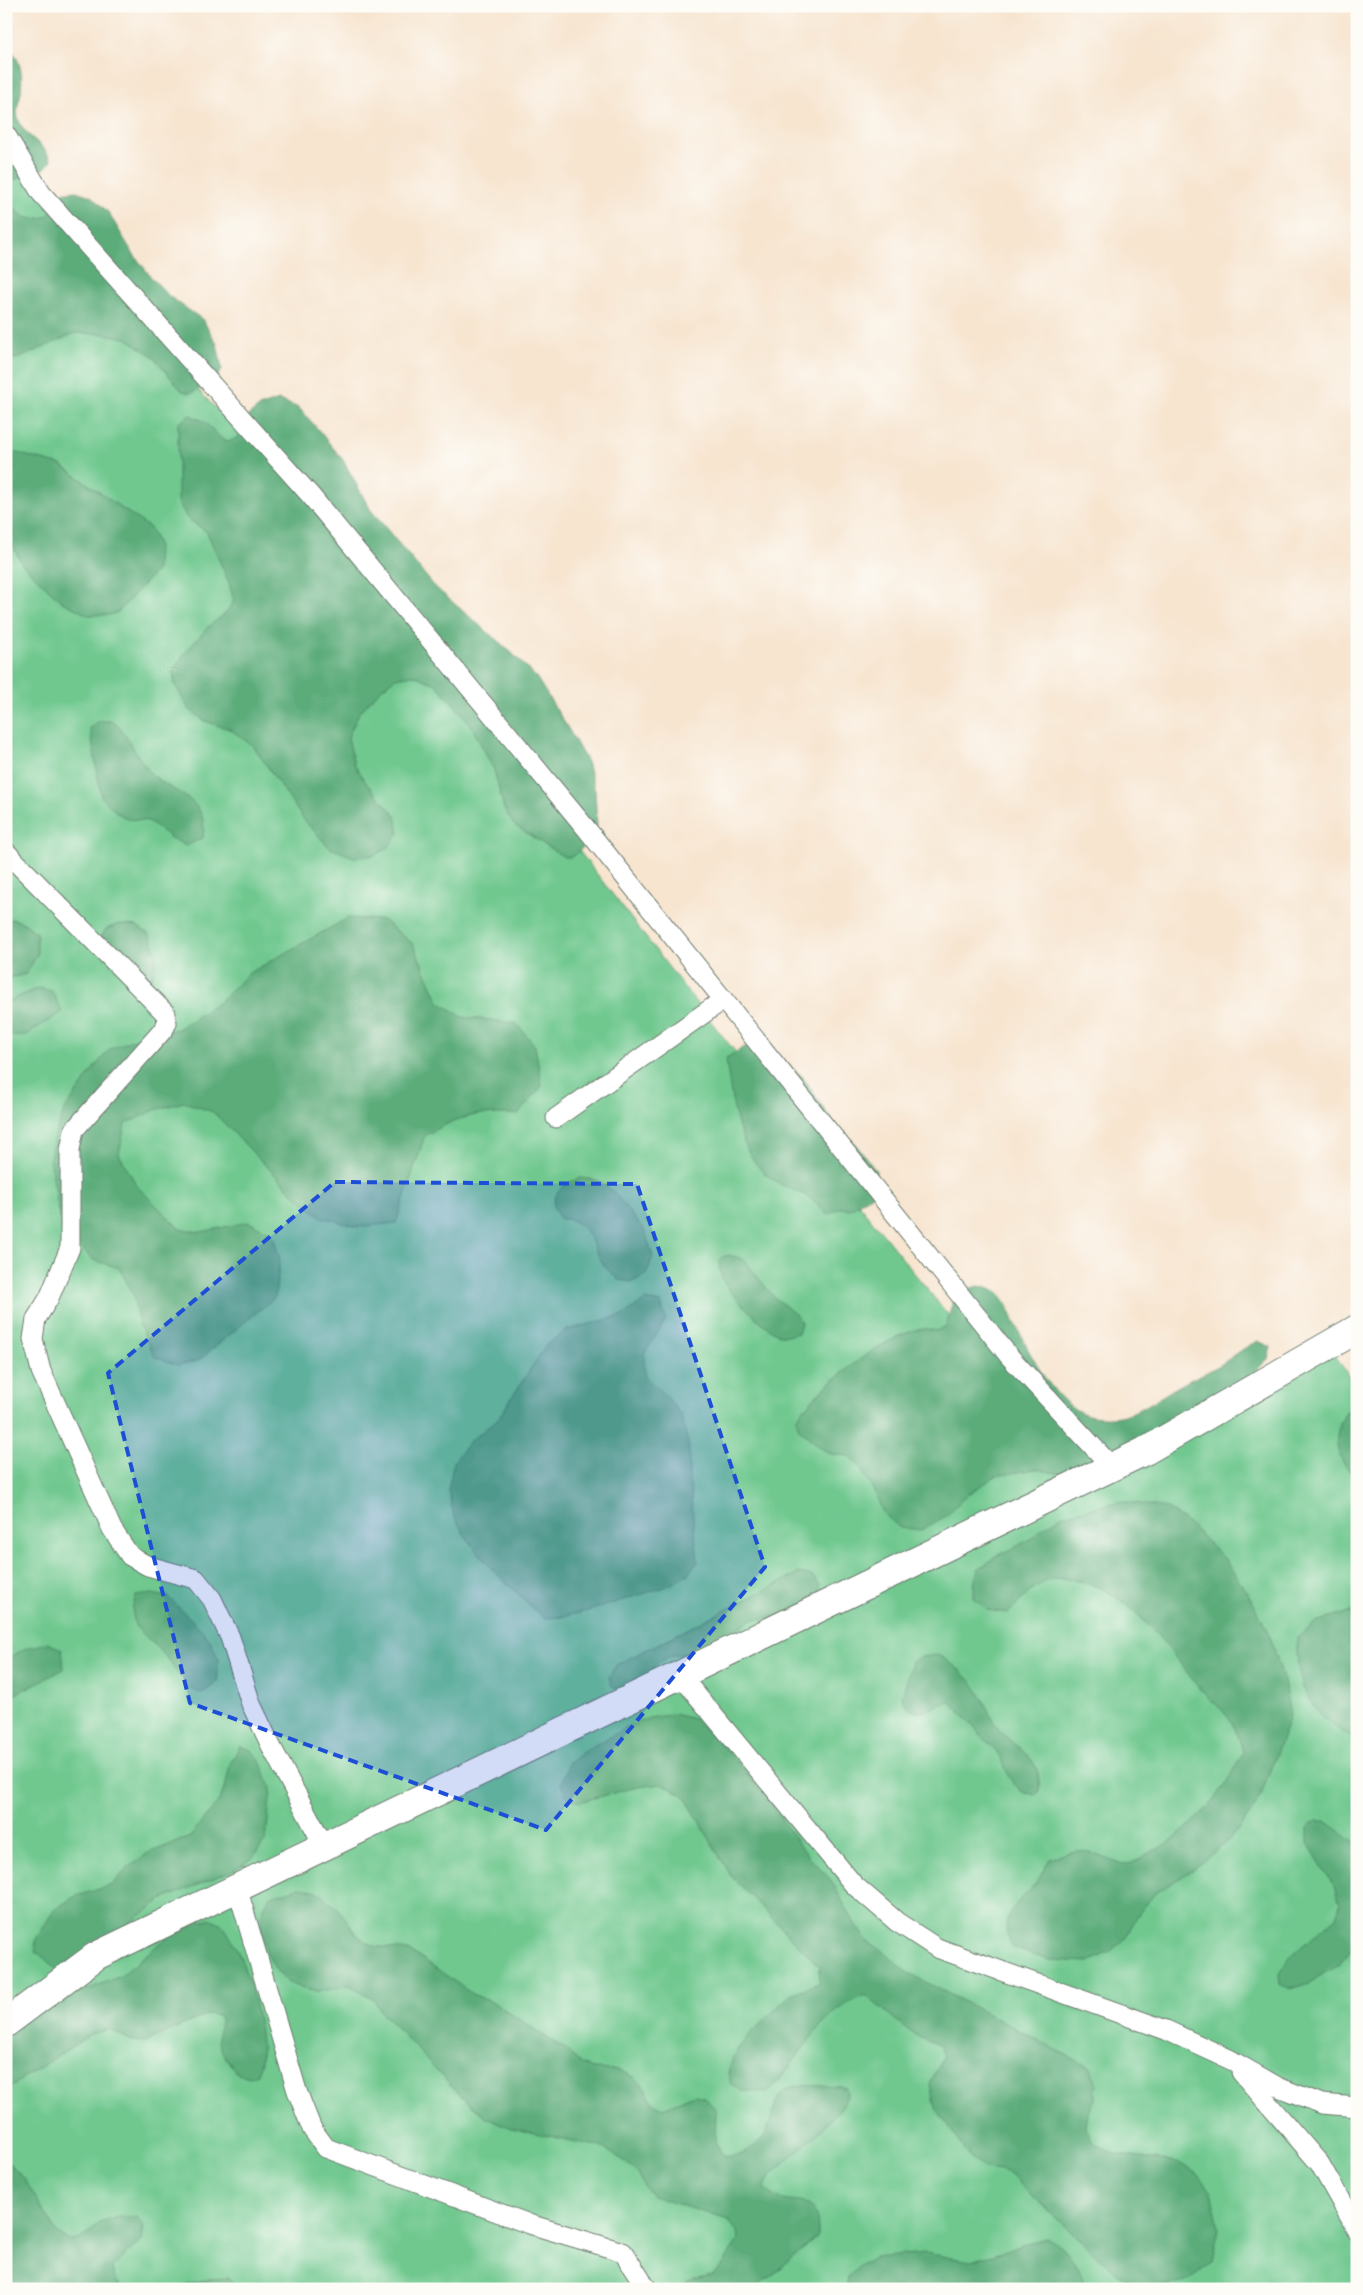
<svg xmlns="http://www.w3.org/2000/svg" width="1363" height="2295" font-family="'Playpen Sans',sans-serif">
<rect width="100%" height="100%" fill="#fdfcf7"/>
<filter id="ink" filterUnits="userSpaceOnUse"><feTurbulence type="fractalNoise" baseFrequency=".02" numOctaves="2"/><feDisplacementMap in="SourceGraphic" scale="10" xChannelSelector="R" yChannelSelector="G"/><feConvolveMatrix kernelMatrix="1 2 1 2 8 2 1 2 1" color-interpolation-filters="sRGB"/></filter>
<filter id="wash" filterUnits="userSpaceOnUse"><feTurbulence type="fractalNoise" baseFrequency=".0096" numOctaves="4" result="noise"/><feDisplacementMap in="SourceGraphic" scale="20" xChannelSelector="R" yChannelSelector="G"/><feGaussianBlur stdDeviation="1.12" result="paint"/><feColorMatrix in="noise" values="0 0 0 0 0 0 0 0 0 0 0 0 0 0 0 0 0 1.4 0 .05"/><feComposite in="paint" operator="in"/></filter>
<g filter="url(#wash)">
<rect width="100%" height="100%" fill="#f7e5d0"/>
<path fill="#6fc88f" stroke="#478262" d="M 6,143 L 140,328 L 253,448 L 405,625 L 704,1013 L 1084,1483 L 1333,1352 L 1357,1389 L 1357,2289 L 6,2289 Z"/>
<path fill="#5bac7a" stroke="#3d7457" d="M 6,46 C 21,56 23,75 21,92 C 20,98 17,105 17,111 C 18,136 43,139 51,161 L 45,168 L 13,180 L 6,172 Z
M 76,191 L 91,196 L 108,212 L 132,252 L 151,277 L 170,297 L 203,320 L 217,344 L 222,369 L 214,382 L 190,393 L 182,391 L 153,356 L 126,338 L 103,334 L 75,333 L 20,358 L 6,360 L 6,199 C 22,216 25,223 48,216 L 61,193 Z
M 279,400 L 299,408 L 316,427 L 343,460 L 370,509 L 435,587 L 513,654 L 536,677 L 566,725 L 587,762 L 595,791 L 597,825 L 589,843 L 571,857 L 564,857 L 514,825 L 504,809 L 494,770 L 470,723 L 436,684 L 413,675 L 395,678 L 380,690 L 359,713 L 348,737 L 354,764 L 366,783 L 396,816 L 399,833 L 387,849 L 372,856 L 354,857 L 330,848 L 304,820 L 254,747 L 230,729 L 204,721 L 188,708 L 175,685 L 173,671 L 184,654 L 208,627 L 225,614 L 234,601 L 229,583 L 207,532 L 187,518 L 178,501 L 178,424 L 190,415 L 204,421 L 223,440 L 231,441 L 250,430 L 248,416 L 259,407 Z
M 6,450 L 61,465 L 150,528 L 158,544 L 157,570 L 118,612 L 110,615 L 88,615 L 62,602 L 22,564 L 6,533 Z
M 99,721 L 113,721 C 129,736 136,756 149,771 C 171,796 210,795 203,838 L 186,846 L 171,838 L 149,821 L 127,819 L 115,811 L 101,796 L 90,728 Z
M 348,918 L 383,920 L 413,944 L 439,1002 L 462,1017 L 516,1023 L 535,1046 L 542,1086 L 518,1114 L 479,1114 L 455,1120 L 425,1135 L 396,1223 L 357,1227 L 321,1217 L 293,1193 L 213,1112 L 184,1102 L 155,1110 L 125,1124 L 119,1154 L 137,1186 L 180,1229 L 201,1232 L 248,1222 L 272,1233 L 280,1259 L 275,1297 L 198,1361 L 178,1365 L 155,1357 L 139,1324 L 133,1294 L 119,1268 L 93,1260 L 62,1229 L 50,1160 L 53,1140 L 64,1111 L 94,1068 L 110,1049 L 132,1040 L 178,1029 L 218,1003 L 249,973 Z
M 14,919 L 24,923 L 37,933 L 37,955 L 26,974 L 6,979 L 6,920 Z
M 118,924 L 137,926 L 150,935 L 157,955 L 153,977 L 144,984 L 101,938 L 105,930 Z
M 38,988 L 52,991 L 62,1012 L 26,1035 L 6,1036 L 6,1002 Z
M 748,1045 L 773,1054 L 802,1076 L 838,1130 L 854,1142 L 876,1171 L 871,1196 L 850,1209 L 840,1208 L 827,1215 C 808,1191 800,1195 777,1182 C 738,1162 731,1097 726,1058 Z
M 581,1178 L 597,1180 L 613,1191 L 645,1232 L 653,1257 L 646,1275 L 632,1282 L 618,1280 C 613,1274 606,1269 602,1262 C 590,1243 588,1218 560,1219 L 553,1206 C 556,1189 565,1183 581,1178 Z
M 729,1255 L 743,1259 L 773,1296 L 796,1315 L 801,1322 L 798,1333 C 791,1335 785,1337 778,1334 C 765,1328 724,1290 721,1276 C 719,1269 719,1263 722,1257 Z
M 979,1286 C 984,1288 993,1289 997,1292 C 1007,1299 1011,1315 1016,1325 C 1029,1353 1056,1407 1088,1415 C 1128,1424 1147,1404 1179,1386 C 1192,1378 1207,1373 1220,1365 C 1233,1357 1244,1347 1258,1341 L 1271,1347 L 1268,1359 L 1250,1377 L 1094,1469 L 1066,1475 L 1035,1469 L 996,1476 L 969,1493 L 946,1516 L 921,1530 L 900,1528 L 883,1513 L 876,1495 L 860,1467 L 849,1456 L 831,1454 L 821,1448 L 799,1429 L 796,1419 C 817,1389 885,1334 921,1329 C 925,1328 931,1330 936,1331 L 946,1326 C 953,1301 952,1292 979,1286 Z
M 645,1300 L 661,1303 L 666,1320 L 644,1354 L 645,1377 L 667,1397 L 681,1415 L 689,1447 L 689,1477 L 698,1562 L 685,1577 L 665,1587 L 588,1611 L 561,1617 L 543,1618 L 489,1566 L 464,1534 L 454,1516 L 448,1490 L 454,1462 L 469,1442 L 498,1419 L 546,1345 L 567,1330 L 624,1315 Z
M 1357,1404 L 1357,1479 C 1340,1462 1331,1446 1341,1422 C 1345,1413 1348,1408 1357,1404 Z
M 1121,1501 L 1167,1508 L 1190,1525 L 1224,1558 L 1256,1607 L 1271,1639 L 1284,1681 L 1290,1716 L 1260,1798 L 1247,1819 L 1227,1842 L 1196,1868 L 1155,1893 L 1137,1916 L 1125,1939 L 1111,1951 L 1089,1962 L 1049,1960 L 1013,1948 C 995,1917 1017,1905 1035,1884 C 1041,1877 1045,1867 1050,1859 C 1059,1856 1069,1851 1079,1851 C 1093,1850 1111,1864 1127,1864 C 1132,1864 1140,1859 1145,1856 C 1188,1836 1223,1796 1243,1752 C 1239,1736 1233,1721 1221,1709 C 1214,1702 1205,1696 1199,1688 C 1165,1645 1123,1578 1060,1579 C 1035,1579 1026,1598 1008,1613 L 987,1610 L 974,1598 L 974,1584 L 978,1570 L 997,1556 L 1031,1539 L 1042,1528 L 1063,1515 Z
M 799,1573 L 812,1576 L 820,1585 L 819,1596 L 772,1618 L 753,1619 L 739,1627 L 726,1642 L 701,1652 L 673,1655 L 657,1663 L 647,1677 L 621,1691 L 612,1686 L 609,1677 L 616,1665 Z
M 152,1594 L 168,1597 L 201,1629 L 211,1642 L 219,1661 L 217,1683 L 202,1693 L 189,1689 L 163,1653 L 135,1626 L 132,1608 L 136,1596 Z
M 1357,1609 L 1357,1741 C 1310,1713 1296,1693 1297,1638 L 1316,1623 Z
M 47,1643 L 62,1649 L 64,1669 L 6,1699 L 6,1660 L 24,1649 Z
M 938,1655 C 955,1665 970,1677 980,1694 C 986,1705 990,1718 998,1728 C 1017,1752 1042,1754 1039,1792 L 1035,1795 L 1021,1791 L 1014,1784 L 1009,1777 L 1001,1757 L 951,1702 C 931,1703 917,1727 902,1698 L 912,1662 L 920,1657 Z
M 674,1714 L 694,1719 L 727,1750 L 760,1790 L 808,1856 L 830,1879 L 858,1929 L 869,1943 L 881,1949 L 908,1973 L 1090,2067 L 1096,2081 L 1095,2099 L 1087,2114 L 1085,2127 L 1094,2143 L 1116,2155 L 1179,2162 L 1197,2174 L 1211,2191 L 1219,2227 L 1212,2261 L 1190,2281 L 1162,2287 L 1133,2284 L 1117,2274 L 1031,2195 L 1014,2176 L 1000,2171 L 984,2169 L 971,2158 L 935,2108 L 930,2084 L 944,2056 L 939,2045 L 913,2034 L 865,1995 C 811,2018 805,2056 768,2092 L 742,2091 L 731,2084 L 728,2073 L 734,2054 L 751,2033 L 791,1994 L 819,1983 L 820,1967 L 731,1876 L 684,1795 L 661,1784 L 637,1787 L 579,1802 L 566,1795 L 561,1784 L 569,1762 L 589,1748 L 632,1725 L 649,1718 Z
M 240,1746 L 251,1750 L 259,1759 L 271,1788 L 266,1840 L 252,1859 L 231,1871 L 161,1900 L 107,1940 L 66,1965 L 55,1968 L 36,1951 L 35,1941 L 54,1910 L 74,1897 L 112,1885 L 127,1869 L 148,1853 L 190,1837 L 220,1799 L 226,1784 L 230,1764 Z
M 1317,1821 L 1326,1821 L 1357,1845 L 1357,1943 L 1339,1965 L 1309,1983 L 1290,1989 L 1280,1985 L 1279,1974 L 1288,1959 L 1302,1946 L 1337,1917 L 1340,1903 L 1335,1888 L 1308,1843 L 1308,1827 Z
M 300,1887 L 317,1891 L 340,1911 L 359,1937 L 374,1946 L 408,1951 L 423,1959 L 472,1994 L 496,2004 L 566,2050 L 581,2064 L 593,2069 L 619,2070 L 636,2078 L 646,2090 L 652,2102 L 663,2108 L 694,2095 L 705,2097 L 716,2111 L 715,2141 L 722,2154 C 738,2160 759,2148 766,2133 C 774,2117 772,2099 788,2089 C 796,2083 833,2087 845,2087 C 846,2089 847,2091 847,2094 C 847,2112 785,2163 770,2176 L 765,2187 C 785,2217 819,2181 818,2236 L 755,2289 L 677,2289 L 690,2281 L 711,2276 L 723,2265 L 738,2240 L 737,2231 L 728,2220 L 652,2196 L 644,2187 L 638,2173 L 623,2160 L 601,2147 L 511,2128 L 486,2117 L 463,2098 L 397,2028 L 381,2012 L 374,1999 L 349,1985 C 339,1987 326,1992 315,1991 C 277,1988 262,1954 261,1919 C 261,1912 266,1904 269,1897 Z
M 209,1919 C 214,1921 220,1923 223,1926 C 245,1954 264,2024 261,2060 C 261,2065 258,2070 257,2074 L 250,2077 L 238,2074 C 230,2064 217,2049 218,2035 C 219,2027 223,2024 220,2016 L 208,2014 L 145,2042 L 132,2041 L 110,2029 L 91,2034 L 12,2086 L 6,2096 L 6,2034 L 54,1999 L 89,1989 L 121,1976 L 160,1943 L 198,1922 Z
M 6,2160 L 23,2177 L 58,2234 L 70,2241 L 79,2240 L 100,2223 L 118,2217 L 137,2217 L 144,2226 L 142,2240 L 112,2267 L 114,2277 L 122,2289 L 6,2289 Z
M 1047,2238 C 1071,2246 1076,2268 1088,2289 L 846,2289 L 848,2278 L 862,2263 L 874,2258 L 925,2253 L 971,2261 L 993,2255 L 1022,2244 Z
M 228,2278 L 240,2289 L 174,2289 L 209,2279 Z"/>
</g>
<g filter="url(#ink)">
<g fill="none" stroke-linecap="round" stroke-linejoin="round">
<g stroke="#6b786b" stroke-width="21">
<path id="service" d="M 6,135 L 41,193 L 311,496 L 585,827 L 1009,1356 L 1112,1467
M 6,852 L 166,1014 L 167,1023 L 164,1029 L 74,1130 L 70,1150 L 70,1248 L 49,1298 L 36,1319 L 33,1339 L 41,1371 L 112,1529 L 130,1556 L 148,1566 L 196,1579 L 212,1599 L 230,1637 L 251,1704 L 272,1748 L 324,1846
M 556,1118 L 723,1000
M 680,1675 L 854,1885 L 897,1922 L 937,1948 L 1166,2030 L 1231,2060 L 1278,2087 L 1322,2104 L 1357,2107
M 237,1887 L 297,2091 L 312,2129 L 326,2148 L 529,2224 L 623,2252 L 647,2289
M 1241,2072 L 1320,2164 L 1357,2230"/>
</g>
<g stroke="#6b786b" stroke-width="30">
<path id="secondary" d="M 6,2023 L 96,1956 L 1145,1451 L 1357,1329"/>
</g>
<use href="#service" stroke="#fff" stroke-width="19"/>
<use href="#secondary" stroke="#fff" stroke-width="28"/>
</g>
</g>
<path fill="#1d4ed8" fill-opacity="0.2" stroke="#1d4ed8" stroke-width="4" stroke-dasharray="10 6" stroke-linejoin="round" d="M 335,1182 L 637,1184 L 765,1567 L 546,1830 L 190,1703 L 108,1373 Z"/>
<rect width="1363" height="2295" fill="none" stroke="#fdfcf7" stroke-width="25"/>
</svg>
